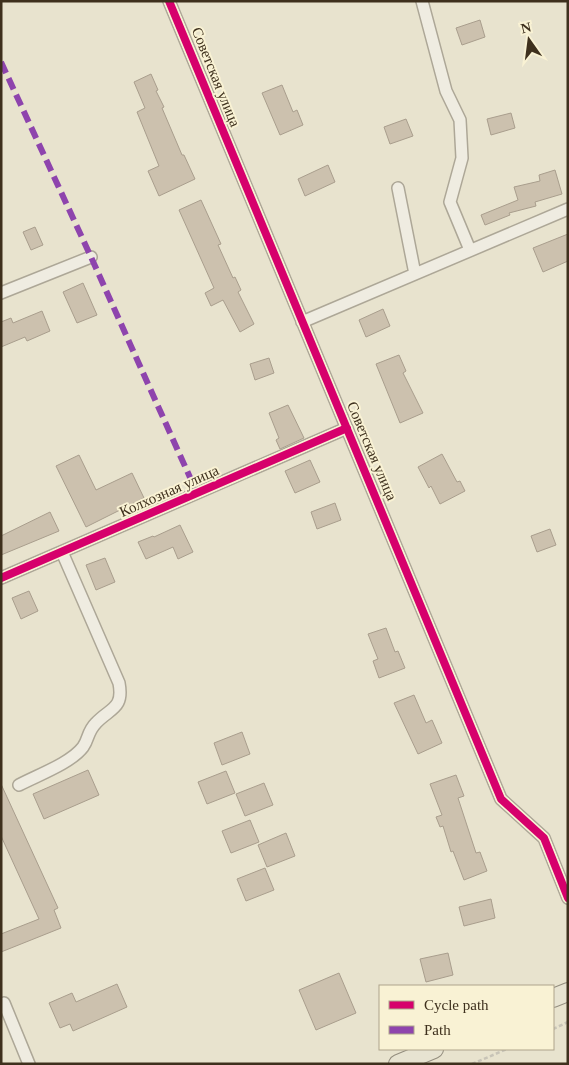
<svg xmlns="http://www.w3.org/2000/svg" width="569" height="1065" font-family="'Times New Roman',serif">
<rect width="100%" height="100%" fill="#e8e3ce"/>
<path fill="#ccc1ae" stroke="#a99e8d" d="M 480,20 L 485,37 L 462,45 L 456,28 Z
M 151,74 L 158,90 L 156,91 L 164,107 L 162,108 L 182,155 L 184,155 L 195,179 L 159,196 L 148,171 L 159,166 L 137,112 L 145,108 L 134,82 Z
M 282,85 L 293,112 L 297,110 L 303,125 L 280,135 L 262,93 Z
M 511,113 L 515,128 L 491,135 L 487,119 Z
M 406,119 L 413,136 L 390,144 L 384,127 Z
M 328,165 L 335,182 L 305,196 L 298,179 Z
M 555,170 L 562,194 L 535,202 L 536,206 L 509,213 L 510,215 L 485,225 L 481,215 L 518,200 L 514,187 L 540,181 L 539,175 Z
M 201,200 L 221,244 L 218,245 L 233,278 L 235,277 L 241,290 L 238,292 L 254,324 L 240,332 L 223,300 L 211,306 L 205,293 L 214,288 L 179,210 Z
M 35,227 L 43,245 L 31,250 L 23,232 Z
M 568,234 L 568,261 L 543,272 L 533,248 Z
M 83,283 L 97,315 L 77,323 L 63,292 Z
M 383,309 L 390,326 L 366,337 L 359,320 Z
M 42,311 L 50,331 L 27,341 L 25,337 L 1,347 L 1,322 L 11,318 L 13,323 Z
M 399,355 L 406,371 L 403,373 L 423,413 L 400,423 L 376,364 Z
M 269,358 L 274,373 L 255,380 L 250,364 Z
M 288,405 L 304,438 L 280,449 L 276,440 L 279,438 L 269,413 Z
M 442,454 L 457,482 L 460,481 L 465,491 L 440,504 L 431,486 L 429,488 L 418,467 Z
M 79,455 L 96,490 L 132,473 L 144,498 L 86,527 L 56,466 Z
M 310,460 L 320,482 L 295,493 L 285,471 Z
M 335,503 L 341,520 L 317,529 L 311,512 Z
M 50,512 L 59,531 L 1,555 L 1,536 Z
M 180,525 L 193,552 L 178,559 L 173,547 L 146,559 L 138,542 L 153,536 L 154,537 Z
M 550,529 L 556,545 L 537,552 L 531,536 Z
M 105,558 L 115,582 L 96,590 L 86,565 Z
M 29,591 L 38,611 L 21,619 L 12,598 Z
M 386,628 L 395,652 L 398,651 L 405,668 L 379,678 L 373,661 L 378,659 L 368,634 Z
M 414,695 L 426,723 L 432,720 L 442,743 L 418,754 L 394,703 Z
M 242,732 L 250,754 L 222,765 L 214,743 Z
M 88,770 L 99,795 L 44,819 L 33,794 Z
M 226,771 L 235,793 L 207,804 L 198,782 Z
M 456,775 L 464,796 L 458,798 L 476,853 L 480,852 L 487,871 L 464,880 L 453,851 L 451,852 L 443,826 L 440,827 L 436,817 L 442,815 L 430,784 Z
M 264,783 L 273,805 L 245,816 L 236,794 Z
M 1,784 L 58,908 L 54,910 L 61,928 L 1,952 L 1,934 L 39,919 L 1,836 Z
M 250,820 L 259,842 L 231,853 L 222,831 Z
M 286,833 L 295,856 L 267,867 L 258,845 Z
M 265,868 L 274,890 L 246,901 L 237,879 Z
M 491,899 L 495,918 L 464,926 L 459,907 Z
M 448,953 L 453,975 L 426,982 L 420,959 Z
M 339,973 L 356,1013 L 316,1030 L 299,990 Z
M 117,984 L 127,1007 L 73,1031 L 70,1024 L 60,1028 L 49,1003 L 72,993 L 76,1002 Z"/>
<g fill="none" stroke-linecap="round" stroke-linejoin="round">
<g stroke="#ada797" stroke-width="14">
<path id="minor" d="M 169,1 L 501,799 L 544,838 L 568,898
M 422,1 L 446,91 L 460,120 L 462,158 L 450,202 L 470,250
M 398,188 L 415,274
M 1,293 L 91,257
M 302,322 L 568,209
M 1,578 L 347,428
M 19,785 C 38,775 71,763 83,747 C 89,739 87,732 96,723 C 110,708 124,709 119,683 L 62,552
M 4,1003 L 29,1064"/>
</g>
<g stroke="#938d7e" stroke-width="20">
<path id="primary" d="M 553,998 L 568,992
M 398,1064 L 434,1049"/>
</g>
<path stroke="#c8c4b7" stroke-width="2.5" stroke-dasharray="4 2.5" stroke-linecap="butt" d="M 553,1029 L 568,1022
M 472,1064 L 507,1049"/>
<use href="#minor" stroke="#efece1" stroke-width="11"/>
<use href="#primary" stroke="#e7e3d1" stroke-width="18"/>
<path stroke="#8e44ad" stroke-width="6" stroke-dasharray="12 6" stroke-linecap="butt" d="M 1,62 L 91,257 L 197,493"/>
<g stroke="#f9f2d4" stroke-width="11">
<path id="cycleway" d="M 169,1 L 501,799 L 544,838 L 568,898
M 1,578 L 347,428"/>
</g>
<use href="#cycleway" stroke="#d6006c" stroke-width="8"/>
</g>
<g text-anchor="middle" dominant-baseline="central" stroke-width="4" stroke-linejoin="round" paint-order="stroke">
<g font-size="15" fill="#3e301d" stroke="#f9f2d4">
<text transform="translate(216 77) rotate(68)">Советская улица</text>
<text transform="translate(372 451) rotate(67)">Советская улица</text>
<text transform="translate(169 491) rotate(-24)">Колхозная улица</text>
</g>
</g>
<rect width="569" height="1065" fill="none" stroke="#3e301d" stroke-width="5"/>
<rect x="379" y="985" width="175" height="65" fill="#f9f2d4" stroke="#aea48b"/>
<rect x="389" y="1001" width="25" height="8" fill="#d6006c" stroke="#aea48b"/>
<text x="424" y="1010" font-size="15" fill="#3e301d">Cycle path</text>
<rect x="389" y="1026" width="25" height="8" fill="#8e44ad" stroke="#aea48b"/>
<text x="424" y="1035" font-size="15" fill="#3e301d">Path</text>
<g transform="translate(529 40) rotate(346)" stroke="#f9f2d4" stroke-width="4" paint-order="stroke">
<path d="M0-4L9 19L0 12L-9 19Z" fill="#3e301d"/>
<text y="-8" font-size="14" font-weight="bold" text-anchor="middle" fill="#3e301d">N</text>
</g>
</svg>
